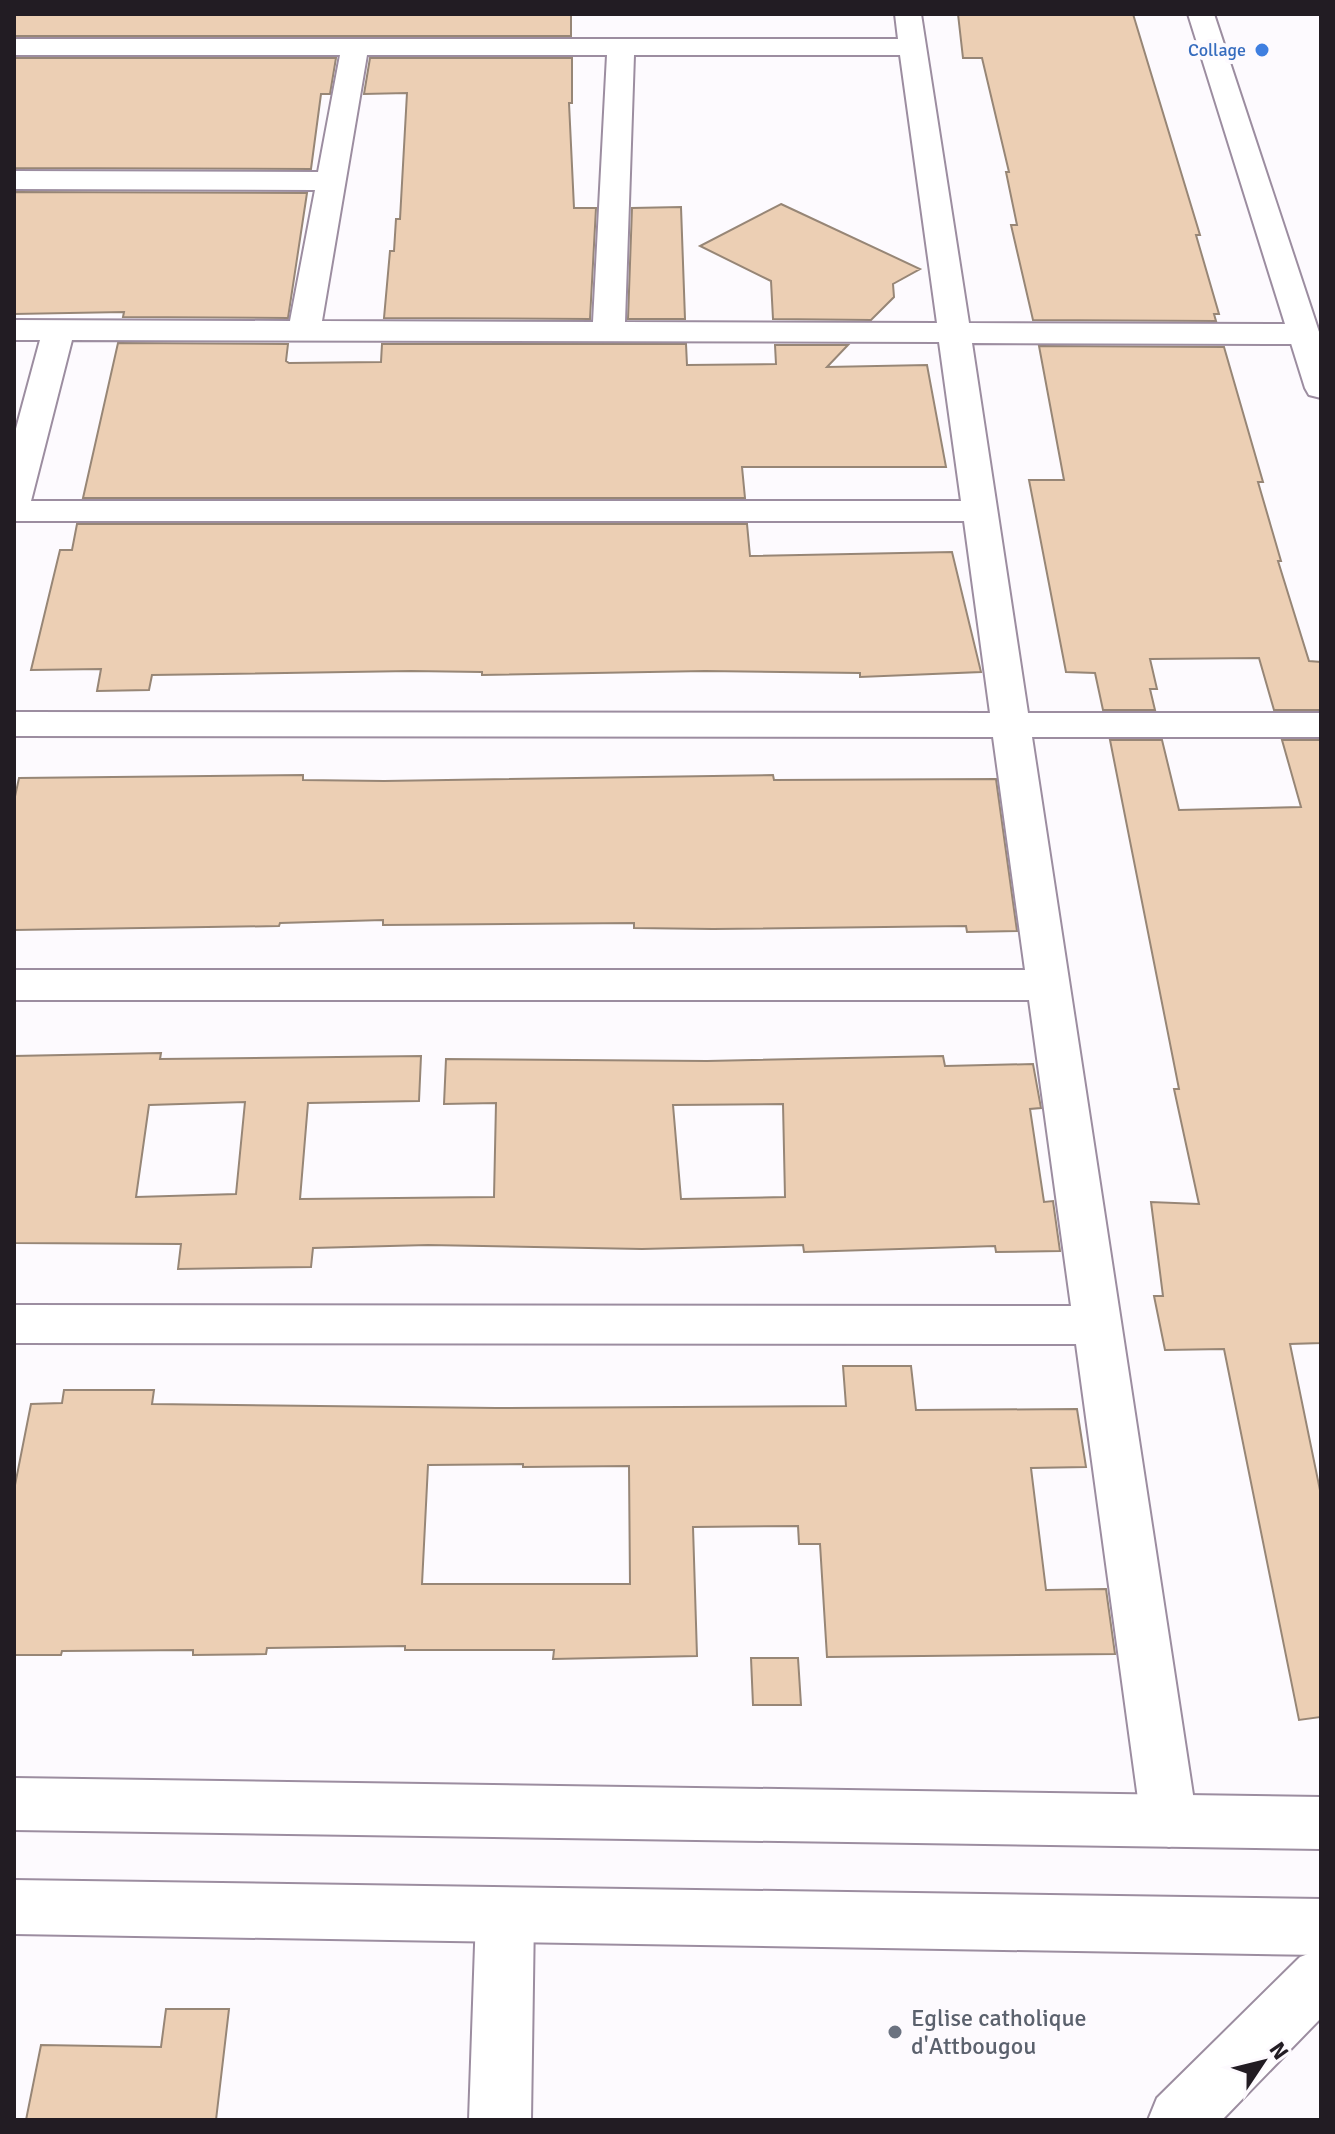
<svg xmlns="http://www.w3.org/2000/svg" width="1335" height="2134" font-family="Signika,sans-serif">
<rect width="100%" height="100%" fill="#fdfafe"/>
<path fill="#eccfb4" stroke="#978676" stroke-width="2" fill-rule="evenodd" d="M 14,14 L 571,14 L 571,36 L 14,36 Z
M 958,14 L 1133,14 L 1200,235 L 1196,235 L 1219,314 L 1214,314 L 1216,321 L 1033,320 L 1011,225 L 1017,225 L 1006,172 L 1009,172 L 982,58 L 963,58 Z
M 14,58 L 336,58 L 330,94 L 321,94 L 311,169 L 14,168 Z
M 370,58 L 572,58 L 572,103 L 569,103 L 574,208 L 596,208 L 590,319 L 384,318 L 390,251 L 394,251 L 396,219 L 400,219 L 407,93 L 364,94 Z
M 14,192 L 307,193 L 288,318 L 123,317 L 124,312 L 14,314 Z
M 781,204 L 920,269 L 893,284 L 894,297 L 871,320 L 773,319 L 771,281 L 700,246 Z
M 681,207 L 685,319 L 628,319 L 632,208 Z
M 118,343 L 288,344 L 286,361 L 289,363 L 381,362 L 382,344 L 686,344 L 687,365 L 776,364 L 775,345 L 848,345 L 827,367 L 927,365 L 946,467 L 742,467 L 745,498 L 83,498 Z
M 1039,346 L 1224,347 L 1263,482 L 1258,482 L 1281,561 L 1278,561 L 1309,661 L 1321,662 L 1321,710 L 1274,710 L 1259,658 L 1150,659 L 1157,689 L 1150,689 L 1155,710 L 1103,710 L 1095,673 L 1066,672 L 1029,480 L 1064,480 Z
M 77,524 L 747,524 L 750,556 L 952,552 L 981,672 L 860,677 L 860,673 L 705,671 L 482,675 L 482,672 L 411,671 L 152,675 L 149,690 L 97,691 L 101,669 L 31,670 L 60,550 L 72,550 Z
M 1110,740 L 1162,740 L 1179,810 L 1301,807 L 1282,740 L 1321,740 L 1321,1343 L 1290,1344 L 1321,1495 L 1321,1717 L 1299,1720 L 1224,1349 L 1165,1350 L 1154,1296 L 1163,1296 L 1151,1202 L 1199,1204 L 1174,1089 L 1179,1089 Z
M 303,775 L 303,780 L 384,781 L 773,775 L 774,780 L 996,779 L 1017,931 L 967,932 L 966,926 L 713,929 L 634,928 L 634,923 L 383,925 L 383,920 L 280,923 L 279,926 L 14,930 L 14,801 L 19,778 Z
M 161,1053 L 160,1059 L 421,1056 L 419,1101 L 308,1103 L 300,1199 L 494,1197 L 496,1103 L 444,1104 L 446,1059 L 707,1061 L 943,1056 L 945,1066 L 1033,1064 L 1041,1108 L 1030,1109 L 1044,1202 L 1053,1201 L 1060,1251 L 996,1252 L 995,1246 L 804,1252 L 803,1245 L 642,1249 L 428,1245 L 313,1248 L 311,1267 L 178,1269 L 181,1244 L 14,1243 L 14,1056 ZM 245,1102 L 236,1194 L 136,1197 L 149,1105 ZM 783,1104 L 785,1197 L 681,1199 L 673,1105 Z
M 843,1366 L 911,1366 L 916,1410 L 1077,1409 L 1086,1467 L 1031,1468 L 1046,1590 L 1106,1589 L 1115,1654 L 827,1657 L 820,1544 L 799,1544 L 798,1526 L 693,1527 L 697,1656 L 553,1659 L 554,1650 L 405,1650 L 405,1646 L 267,1648 L 266,1654 L 193,1655 L 193,1650 L 62,1651 L 61,1655 L 14,1655 L 14,1490 L 31,1404 L 62,1403 L 64,1390 L 154,1390 L 152,1404 L 496,1408 L 846,1406 ZM 523,1464 L 523,1467 L 629,1466 L 630,1584 L 422,1584 L 428,1465 Z
M 751,1658 L 798,1658 L 801,1705 L 753,1705 Z
M 166,2009 L 229,2009 L 216,2120 L 26,2120 L 41,2045 L 161,2047 Z"/>
<g fill="none" stroke-linecap="round" stroke-linejoin="round">
<g stroke="#9c8da0" stroke-width="4">
<path id="street" d="M 895,14 L 921,14 L 969,323 L 1304,324 L 1315,327 L 1320,334 L 1315,341 L 1304,344 L 972,343 L 1028,713 L 1321,713 L 1321,737 L 1032,737 L 1197,1821 L 1189,1839 L 1169,1847 L 1149,1839 L 1141,1821 L 1076,1344 L 14,1343 L 14,1305 L 1071,1306 L 1029,1000 L 14,1000 L 14,970 L 1025,970 L 993,737 L 14,736 L 14,712 L 990,713 L 964,521 L 14,521 L 14,436 L 40,340 L 14,340 L 14,320 L 290,321 L 315,190 L 14,189 L 14,171 L 318,172 L 340,55 L 14,55 L 14,39 L 898,39 ZM 367,55 L 607,55 L 593,322 L 322,321 ZM 634,55 L 900,55 L 937,323 L 625,322 ZM 72,340 L 939,342 L 961,501 L 31,501 Z
M 505,1889 L 525,1897 L 534,1916 L 531,2120 L 469,2120 L 476,1916 L 485,1897 Z
M 1321,1949 L 1321,2018 L 1222,2120 L 1148,2120 L 1157,2098 L 1300,1957 Z"/>
</g>
<g stroke="#9c8da0" stroke-width="4">
<path id="secondary" d="M 1188,14 L 1214,14 L 1321,338 L 1321,398 L 1309,395 L 1305,388 Z
M 14,1778 L 1321,1797 L 1321,1849 L 14,1830 Z
M 14,1880 L 1321,1899 L 1321,1955 L 14,1934 Z"/>
</g>
<use href="#street" fill="#fff" fill-rule="evenodd"/>
<use href="#secondary" fill="#fff" fill-rule="evenodd"/>
</g>
<circle fill="#3f7fe0" stroke="#fdfafe" stroke-width="3" cx="1262" cy="50" r="8"/>
<circle fill="#6b7280" stroke="#fdfafe" stroke-width="3" cx="895" cy="2032" r="8"/>
<g text-anchor="middle" dominant-baseline="central" stroke-width="8" stroke-linejoin="round" paint-order="stroke">
<g font-size="18" fill="#366cbe" stroke="#fdfafe" text-anchor="end">
<text x="1246" y="50">Collage</text>
</g>
<g font-size="24" fill="#5b616d" stroke="#fdfafe" text-anchor="start">
<text x="911" y="2018">Eglise catholique<tspan x="911" dy="28">d'Attbougou</tspan></text>
</g>
</g>
<rect width="1335" height="2134" fill="none" stroke="#221c23" stroke-width="32"/>
<g transform="translate(1263 2062) rotate(55)" stroke="#fdfafe" stroke-width="6" paint-order="stroke">
<path d="M0-6L14 30L0 20L-14 30Z" fill="#221c23"/>
<text y="-12" font-size="22" font-weight="bold" text-anchor="middle" fill="#221c23">N</text>
</g>
</svg>
